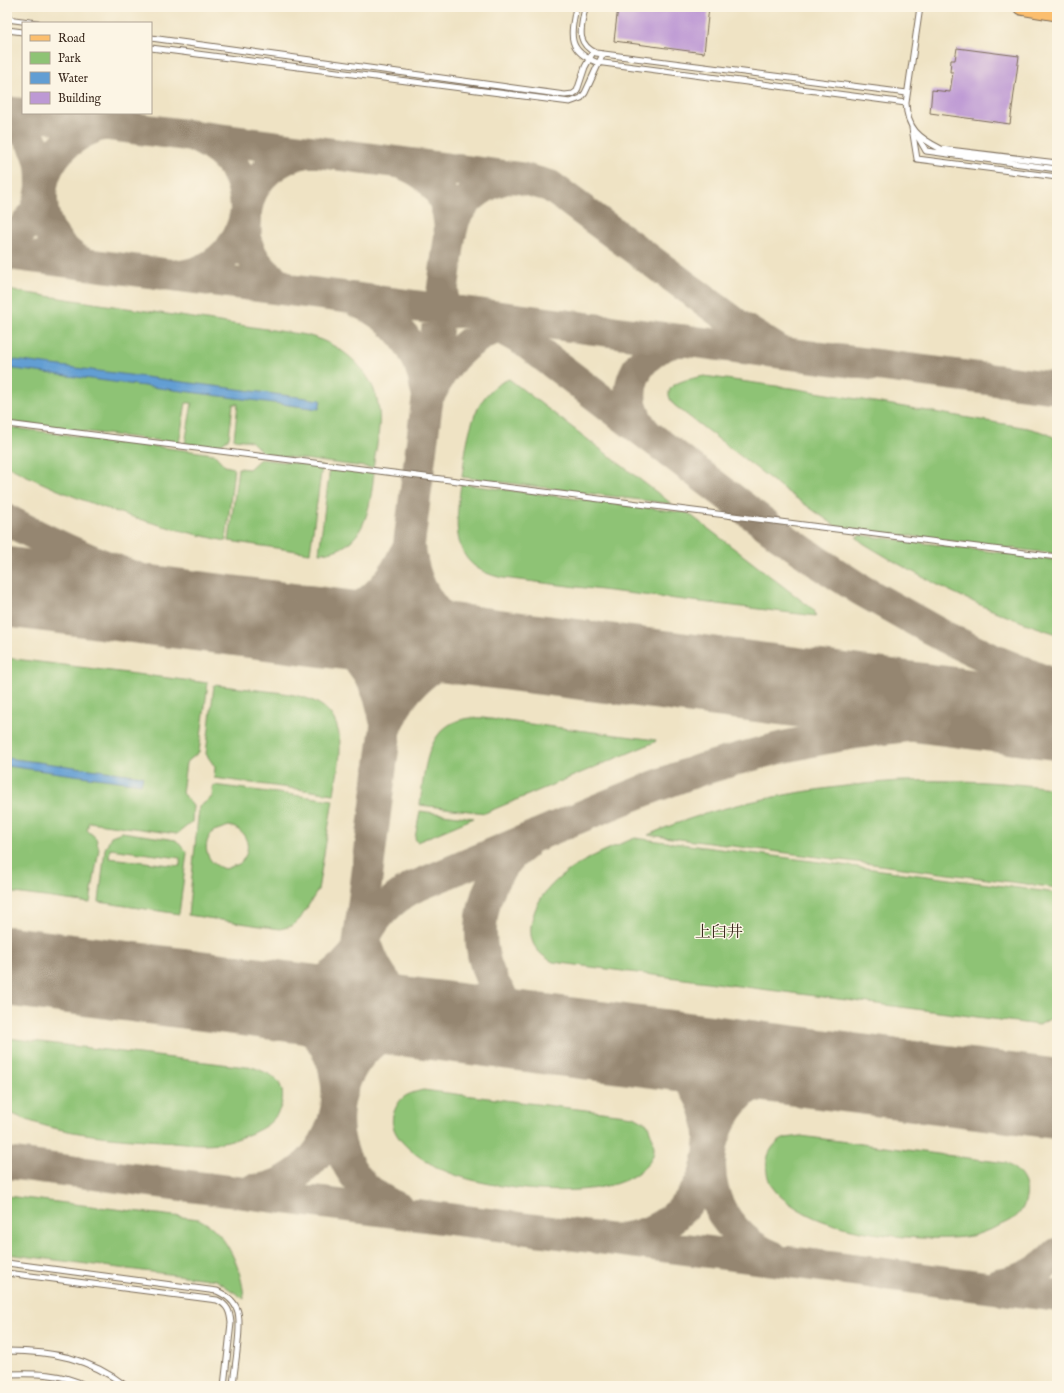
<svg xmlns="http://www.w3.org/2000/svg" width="1064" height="1393" font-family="'IM FELL English','Noto Serif JP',serif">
<rect width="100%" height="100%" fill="#fcf5e5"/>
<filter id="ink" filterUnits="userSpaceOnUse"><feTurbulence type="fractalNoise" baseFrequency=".025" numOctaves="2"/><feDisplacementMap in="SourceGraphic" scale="8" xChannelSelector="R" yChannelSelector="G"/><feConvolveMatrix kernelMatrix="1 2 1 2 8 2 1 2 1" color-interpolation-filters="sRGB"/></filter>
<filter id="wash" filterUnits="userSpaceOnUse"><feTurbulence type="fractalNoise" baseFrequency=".012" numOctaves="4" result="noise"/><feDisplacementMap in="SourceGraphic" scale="16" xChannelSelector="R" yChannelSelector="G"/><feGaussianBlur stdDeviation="0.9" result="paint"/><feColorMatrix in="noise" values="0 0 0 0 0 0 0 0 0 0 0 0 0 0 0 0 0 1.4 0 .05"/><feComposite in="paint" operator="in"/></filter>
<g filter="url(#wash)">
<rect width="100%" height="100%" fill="#efe3c4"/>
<path fill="#8ec375" stroke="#64764a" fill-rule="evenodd" d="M 7,290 L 306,335 C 350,346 384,381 379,428 C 378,442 375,455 373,468 L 264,454 L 251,441 L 234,439 L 238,404 L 233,404 L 229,438 L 217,447 L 185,444 L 192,403 L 186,403 L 179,443 L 7,422 Z
M 704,376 L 798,389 L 1028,428 L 1046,433 L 1057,439 L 1057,554 L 837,527 L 786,491 L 674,405 C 656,383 690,379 704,376 Z
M 509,379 L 672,504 L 462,477 C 467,442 470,394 509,379 Z
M 7,427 L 214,454 L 225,466 L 234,468 L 226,541 C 150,525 76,502 7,466 Z
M 260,459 L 322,466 L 310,553 L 229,541 L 238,468 L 249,469 Z
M 330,467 L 374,473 C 370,509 365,551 319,553 Z
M 461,484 L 688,513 L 814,610 L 816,616 L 503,578 C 449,567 455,526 461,484 Z
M 861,535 L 1057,560 L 1057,634 C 988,612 925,581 863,543 L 856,537 Z
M 7,658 L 208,683 L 199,752 L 186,763 L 182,793 L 193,806 L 192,822 L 177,834 L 89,822 L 87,830 L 96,838 L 99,849 L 90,903 L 7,892 Z
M 214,685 C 231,687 249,689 266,691 C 304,695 341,700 340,749 C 340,764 336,779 334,794 L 214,778 L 215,767 L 206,754 Z
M 483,718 L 656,740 L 655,742 L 485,813 L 420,805 C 425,764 427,714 483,718 Z
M 899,781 C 952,780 1005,781 1057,789 L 1057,888 L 648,835 C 724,801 817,787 899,781 Z
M 213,785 L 333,800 L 318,890 L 300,919 L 292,926 L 280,929 L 188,915 L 199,807 L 212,797 ZM 229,826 C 248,830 254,851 239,864 L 225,869 C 206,864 200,844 214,831 Z
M 420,811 L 474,818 L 417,842 L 415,838 Z
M 122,832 L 176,840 L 187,853 L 179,914 L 99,902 L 105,849 L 111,836 ZM 110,849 L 180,858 L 180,866 L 109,858 Z
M 635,838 L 1057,893 L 1057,1012 L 1050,1019 L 1039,1025 L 553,962 C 538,954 529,944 531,926 C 537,877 595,854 635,838 Z
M 7,1038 L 255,1068 C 262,1071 271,1074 276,1079 C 289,1093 281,1115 267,1125 C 251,1136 224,1144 204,1144 C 190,1144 175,1142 161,1141 C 114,1138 49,1134 7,1111 Z
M 423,1090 L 634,1116 L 647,1123 C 658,1149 658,1160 633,1176 C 594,1201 492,1190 450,1173 C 429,1165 383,1139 394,1112 C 400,1096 407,1094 423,1090 Z
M 801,1136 L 1006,1163 C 1023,1173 1031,1186 1024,1205 C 1019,1219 1006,1223 994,1228 C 986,1231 979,1234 971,1236 C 930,1243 844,1234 807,1214 C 796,1208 781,1199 773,1188 C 762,1172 764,1145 786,1138 C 791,1137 796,1137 801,1136 Z
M 7,1196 L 199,1219 C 204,1222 210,1225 214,1229 C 232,1246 243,1276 244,1299 L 216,1280 L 7,1254 Z"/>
<path fill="#629ed3" stroke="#4e6478" d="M 7,359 L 321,400 L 319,409 L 7,368 Z
M 7,758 L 143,776 L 141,784 L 7,766 Z"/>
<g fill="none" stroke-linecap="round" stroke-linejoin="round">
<path stroke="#958671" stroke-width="32" d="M 7,112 L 520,178 L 550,186 L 742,328 L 776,349
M 7,118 C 21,128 32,138 38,154 C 44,169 41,184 42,200 C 42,228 60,252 85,264
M 198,138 C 231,154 246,176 246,213 C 246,224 244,236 248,247 C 255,267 271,280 290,290
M 404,164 C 438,178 450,200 450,236
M 7,241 C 22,233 36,215 40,198 C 42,190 42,182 45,174 C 55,147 78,132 104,124
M 7,254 L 1057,388
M 181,276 C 211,272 234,253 243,224 C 246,213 247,201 252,191 C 263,168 287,155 311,151
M 358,302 C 395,316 421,351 426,389
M 488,321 L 524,341 L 781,536 L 821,564 L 861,590 L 945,637 L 989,658 L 1057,686
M 432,390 C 448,355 477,330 515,323
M 647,434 C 612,396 636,347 683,340
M 7,520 C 96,568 190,600 288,622
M 411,555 C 418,604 452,636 498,649
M 302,624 C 349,622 385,598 404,555
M 302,624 C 346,637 377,671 384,716
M 390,718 C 409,675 450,648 497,649
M 524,845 C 469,884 466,972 519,1014 C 533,1025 549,1030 566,1037
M 363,930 C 373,978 399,1006 444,1021
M 362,944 C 371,920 390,900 412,888 C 464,866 516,844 568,822 C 611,804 653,786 697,771 C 813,734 935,716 1057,722
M 7,967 L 13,967
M 268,999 C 307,994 339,979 361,945
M 997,1091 C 1021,1097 1040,1104 1057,1122
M 1001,1091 L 1032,1087 L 1057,1076
M 338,1105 L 426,410 L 450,236 C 452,230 453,223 455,218 C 465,196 489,181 512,177
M 7,1163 L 1057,1296
M 253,1190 C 275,1189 296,1177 311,1161 C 354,1114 343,1041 288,1009 C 277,1002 265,1000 253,997
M 400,1209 C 384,1202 367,1192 356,1177 C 316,1125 343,1041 408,1024 C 419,1021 432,1021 444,1021
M 625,1238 C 647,1236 668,1224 683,1208 C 721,1169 719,1105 678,1068 C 665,1056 647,1049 629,1045
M 772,1256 C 758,1251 745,1241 735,1230 C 692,1184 707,1109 761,1079 C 778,1070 795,1068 814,1068
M 998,1284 C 1022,1281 1040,1272 1057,1254"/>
<path stroke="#958671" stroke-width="80" d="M 7,587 L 1057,720
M 7,966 L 1057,1099"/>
</g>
<g id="blocks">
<path fill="#bd99d4" d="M 618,7 L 709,7 L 704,53 L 614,41 Z
M 957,48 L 1019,56 L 1010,124 L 930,113 L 932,90 L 950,92 L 953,72 L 950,72 L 951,60 L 955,60 Z"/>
</g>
</g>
<g filter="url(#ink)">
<use href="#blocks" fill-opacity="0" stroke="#7a6b58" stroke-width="1"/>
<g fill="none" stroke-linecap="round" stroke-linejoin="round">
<g stroke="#7a6b58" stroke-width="7">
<path id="service" d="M 576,7 C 571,34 566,50 596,62 L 906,103
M 585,7 C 582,27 574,42 596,53 L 907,93
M 920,7 L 906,103 C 907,129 919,138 941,149 L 1057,163
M 7,19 L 37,23
M 7,30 L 23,32
M 151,38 L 565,95 L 573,94 L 577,91 L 585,67 L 593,52
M 151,48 L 570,102 L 581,98 L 585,93 L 603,54
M 912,128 L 917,159 L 1057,177
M 918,137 L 926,151 L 1057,169
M 7,424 L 1057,557
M 7,1263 L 217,1291 C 225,1295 233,1299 237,1309 C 243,1323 234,1369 233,1386
M 7,1273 L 217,1300 C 228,1305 230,1312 231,1323 L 224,1386
M 7,1351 C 53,1351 89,1358 126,1386
M 7,1374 C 33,1373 63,1373 86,1386"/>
</g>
<g stroke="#7a6b58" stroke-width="17">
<path id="primary" d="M 1021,7 L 1057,13"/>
</g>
<use href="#service" stroke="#fff" stroke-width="5"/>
<use href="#primary" stroke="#fbbe6e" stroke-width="15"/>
</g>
</g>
<g text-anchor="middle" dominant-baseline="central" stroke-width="3" stroke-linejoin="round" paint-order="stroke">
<g font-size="16" fill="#3b2a1e" stroke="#fcf5e5">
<text x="719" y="933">上臼井</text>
</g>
</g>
<rect width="1064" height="1393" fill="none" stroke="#fcf5e5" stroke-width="24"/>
<rect x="22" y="22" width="130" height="92" fill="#fcf5e5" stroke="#afa495"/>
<rect x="30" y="35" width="20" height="6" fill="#fbbe6e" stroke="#afa495"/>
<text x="58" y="42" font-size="12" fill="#3b2a1e">Road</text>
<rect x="30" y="52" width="20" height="12" fill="#8ec375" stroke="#afa495"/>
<text x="58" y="62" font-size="12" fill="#3b2a1e">Park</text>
<rect x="30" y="72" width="20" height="12" fill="#629ed3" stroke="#afa495"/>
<text x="58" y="82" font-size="12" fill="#3b2a1e">Water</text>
<rect x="30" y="92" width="20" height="12" fill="#bd99d4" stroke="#afa495"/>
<text x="58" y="102" font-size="12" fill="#3b2a1e">Building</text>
</svg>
